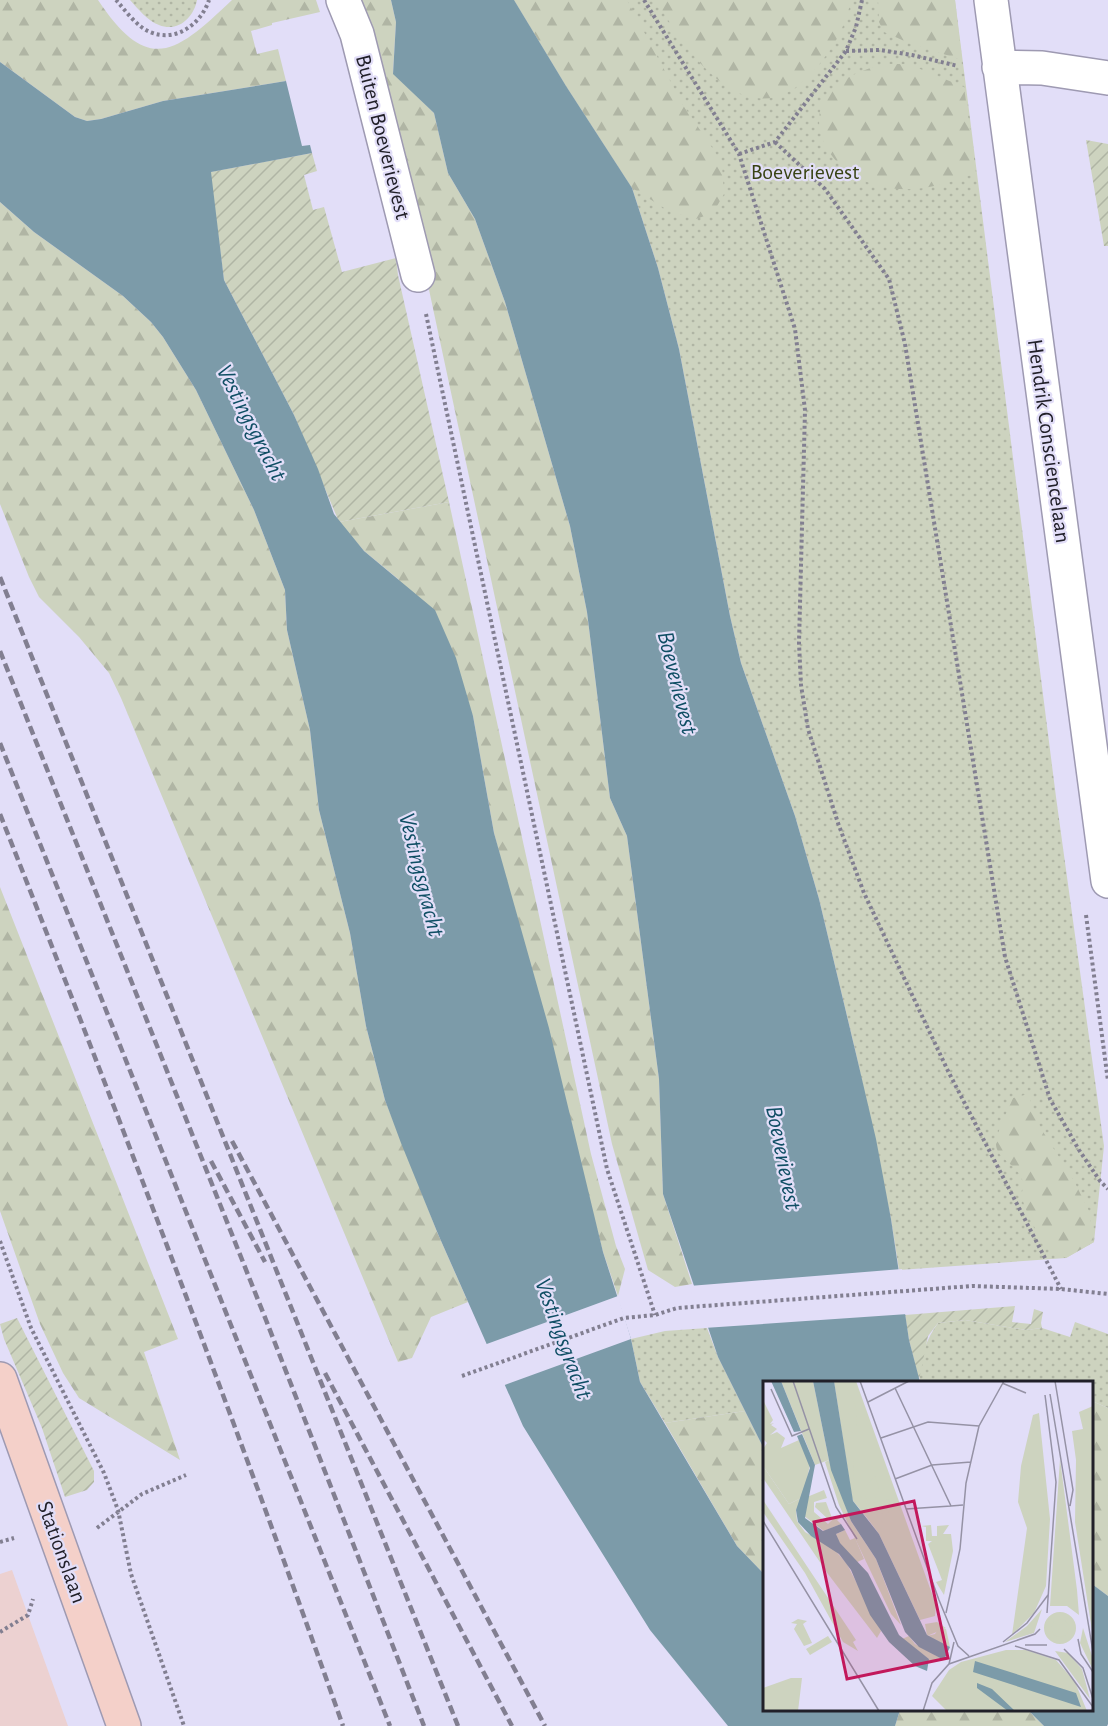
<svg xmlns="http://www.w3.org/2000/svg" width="1108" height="1726" font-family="'Alegreya Sans',sans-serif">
<defs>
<pattern id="grass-dots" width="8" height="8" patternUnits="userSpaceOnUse" patternTransform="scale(1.5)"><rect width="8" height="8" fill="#cdd3bf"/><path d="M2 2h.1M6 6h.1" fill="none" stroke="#b0b5a4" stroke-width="1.8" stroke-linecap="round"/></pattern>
<pattern id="forest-firs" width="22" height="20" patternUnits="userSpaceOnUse" patternTransform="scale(1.5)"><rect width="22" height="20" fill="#cdd3bf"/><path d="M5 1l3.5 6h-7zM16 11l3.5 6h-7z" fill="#b0b5a4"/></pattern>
<pattern id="garden-furrows" width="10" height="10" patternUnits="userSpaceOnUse" patternTransform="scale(1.5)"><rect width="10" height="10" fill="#cdd3bf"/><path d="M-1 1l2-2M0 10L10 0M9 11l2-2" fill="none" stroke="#b0b5a4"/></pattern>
</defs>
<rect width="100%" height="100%" fill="#e2def8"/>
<path fill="#ecd1d1" d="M 12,1570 L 28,1615 L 68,1726 L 0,1726 L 0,1574 Z"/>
<path fill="url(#grass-dots)" d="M 130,0 L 197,0 C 194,17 178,33 159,25 C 148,21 138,9 130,0 Z
M 514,0 L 955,0 L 1056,797 L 1104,1146 L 1094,1242 L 1066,1258 L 899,1270 L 891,1219 L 857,1058 L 819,899 L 795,816 L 741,663 L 730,616 L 679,349 L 658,268 L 632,188 L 566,86 Z
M 965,1320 L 1026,1330 L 1042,1328 L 1070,1337 L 1075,1322 L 1108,1334 L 1108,1408 L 1092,1401 L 1092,1382 L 920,1382 C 918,1362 926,1339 938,1323 Z
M 707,1328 L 718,1357 L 745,1411 L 665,1423 L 640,1382 L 631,1339 L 665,1331 Z"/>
<path fill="url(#forest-firs)" d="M 0,0 L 98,0 C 149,77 177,52 232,0 L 316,0 L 320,12 L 272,23 L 272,25 L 251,31 L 257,54 L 278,49 L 286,81 L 163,101 L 101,119 L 87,121 L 75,117 L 0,62 Z
M 359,0 L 391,0 L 396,22 L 393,73 L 434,113 L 448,173 L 475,219 L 505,302 L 570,526 L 587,612 L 610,798 L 627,836 L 659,1079 L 663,1194 L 692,1284 L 675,1287 L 648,1270 L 612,1144 L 407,187 Z
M 514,0 L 627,0 L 683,105 L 713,149 L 722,165 L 724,194 L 713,213 L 696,219 L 669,211 L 632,188 L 566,86 Z
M 656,0 L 851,0 C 845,29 832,50 813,72 C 749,143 688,55 656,0 Z
M 878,0 L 955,0 L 962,60 L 909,43 L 884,32 L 879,22 Z
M 883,64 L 908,64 L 964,87 L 976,173 C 949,183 919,193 890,188 C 876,185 859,181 847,171 C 819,149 806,111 837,85 C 851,74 867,69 883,64 Z
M 0,202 L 34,232 L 123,296 L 151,322 L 163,337 L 196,390 L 254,510 L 285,590 L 287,630 L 310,730 L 319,810 L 350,933 L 366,1026 L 385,1100 L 438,1234 L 468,1302 L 431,1317 L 412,1358 L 398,1362 L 121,698 L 109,673 L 79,637 L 39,597 L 29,577 L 0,504 Z
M 449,502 L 591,1154 L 616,1246 L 625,1269 L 618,1296 L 603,1252 L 494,833 L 473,716 L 398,579 L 364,551 L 339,522 Z
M 0,887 L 178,1339 L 144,1352 L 180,1460 L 79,1398 L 63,1373 L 40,1324 L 0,1211 Z
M 1028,1094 L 1040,1127 L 1074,1181 L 1089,1211 L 1094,1242 L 1066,1258 C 1041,1245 1029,1221 1021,1195 C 1032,1167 995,1163 996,1143 C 996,1134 1009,1108 1013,1098 Z
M 1092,1401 L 1108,1408 L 1108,1596 L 1092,1584 Z
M 745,1411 L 764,1449 L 764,1574 L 737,1546 L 665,1423 Z
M 900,1710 L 1028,1710 L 1044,1726 L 895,1726 Z"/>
<path fill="url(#garden-furrows)" d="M 1086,140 L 1108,144 L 1108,246 L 1104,246 Z
M 312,153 L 317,171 L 304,175 L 313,210 L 324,207 L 342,272 L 396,258 L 398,275 L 449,502 L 339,522 L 294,415 L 224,280 L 210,172 Z
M 1015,1306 L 1012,1322 L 1031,1324 L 1034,1309 L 1043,1312 L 1041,1323 L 1042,1328 L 1026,1330 L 965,1320 L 938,1323 L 928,1336 L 919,1380 L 909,1340 L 905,1315 Z
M 17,1318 L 94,1471 L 94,1482 L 87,1490 L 65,1497 L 42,1428 L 4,1339 L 0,1324 Z"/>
<path fill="#7c9ba9" d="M 391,0 L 514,0 L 566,86 L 632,188 L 658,268 L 679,349 L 730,616 L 741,663 L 795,816 L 819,899 L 857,1058 L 876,1139 L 891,1219 L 909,1340 L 920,1382 L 764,1382 L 764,1449 L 718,1357 L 663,1194 L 659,1079 L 627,836 L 610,798 L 587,612 L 570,526 L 505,302 L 475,219 L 448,173 L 434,113 L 393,74 L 396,22 Z
M 0,62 L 75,117 L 87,121 L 101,119 L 163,101 L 286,81 L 302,146 L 310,145 L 312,153 L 211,172 L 224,280 L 294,415 L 318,469 L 334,514 L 364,551 L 435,610 L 456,658 L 473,716 L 494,833 L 549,1028 L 603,1252 L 631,1339 L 640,1382 L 737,1546 L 764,1574 L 764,1710 L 900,1710 L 895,1726 L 728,1726 L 650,1630 L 523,1426 L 438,1234 L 401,1143 L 385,1100 L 366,1026 L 350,933 L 319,810 L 310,730 L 287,630 L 285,590 L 254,510 L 196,390 L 163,337 L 151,322 L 123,296 L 34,232 L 0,202 Z
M 1092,1584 L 1108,1596 L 1108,1724 L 1107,1726 L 1044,1726 L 1028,1710 L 1092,1710 Z"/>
<path fill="#e2def8" d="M 902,1269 L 908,1314 L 704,1328 L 689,1286 Z
M 618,1296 L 631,1339 L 502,1386 L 484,1345 Z"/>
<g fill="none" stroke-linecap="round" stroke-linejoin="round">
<g stroke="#9e9ab2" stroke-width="36">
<path id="street" d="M 343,0 L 357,34 L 418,275
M 991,0 L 1108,881
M 999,67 L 1042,68 L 1108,78"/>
</g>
<g stroke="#9e9ab2" stroke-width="36">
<path id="secondary" d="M 0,1379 L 124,1726"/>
</g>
<path stroke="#827f91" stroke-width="4" stroke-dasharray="3 3" stroke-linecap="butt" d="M 116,0 C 126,11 136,26 150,32 C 176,43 201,24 209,0
M 644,0 L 739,154 L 795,329 L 805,410 L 799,643 L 801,685 L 808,729 L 838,823 L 864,893 L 948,1071 L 1061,1289
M 846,51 L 880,50 L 912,55 L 958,66
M 775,142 L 825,189 L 889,279 L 905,344 L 1005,957 L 1050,1099 L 1079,1150 L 1100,1181 L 1108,1189
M 739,154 L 775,142 L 846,51 L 856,27 L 862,0
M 426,314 L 607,1169 L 655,1315
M 1086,915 L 1108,1081
M 0,1241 L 31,1328 L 104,1473 L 118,1510 L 131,1574 L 184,1726
M 462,1376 L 624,1318 L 655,1315 L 677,1308 L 972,1286 L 1061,1289 L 1108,1294
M 97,1528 L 142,1494 L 186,1475
M 0,1542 L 14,1538
M 0,1632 L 28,1615 L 33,1599"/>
<use href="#street" stroke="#fff" stroke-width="33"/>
<use href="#secondary" stroke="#f4d0c9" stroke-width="33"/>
<path stroke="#827f91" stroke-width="4.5" stroke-dasharray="9 4.5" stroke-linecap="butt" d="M 0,577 L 458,1726
M 0,651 L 266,1320 L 424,1726
M 0,743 L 390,1726
M 0,814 C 119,1116 235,1420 343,1726
M 232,1141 L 545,1726
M 211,1161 L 265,1262
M 325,1373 L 512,1726"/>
</g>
<g text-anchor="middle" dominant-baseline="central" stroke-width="4.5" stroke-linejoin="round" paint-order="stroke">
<g font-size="22" fill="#212029" stroke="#e2def8">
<text transform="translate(383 137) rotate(76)">Buiten Boeverievest</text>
<text transform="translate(1049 441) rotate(82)">Hendrik Consciencelaan</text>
<text transform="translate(62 1552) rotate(70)">Stationslaan</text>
</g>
<g font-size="22" fill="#394314" stroke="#e2def8">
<text x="805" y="172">Boeverievest</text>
</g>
<g font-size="24" font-style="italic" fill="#0f4e64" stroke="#e2def8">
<text transform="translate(251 423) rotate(63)">Vestingsgracht</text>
<text transform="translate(677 683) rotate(76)">Boeverievest</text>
<text transform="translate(421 875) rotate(76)">Vestingsgracht</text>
<text transform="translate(783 1158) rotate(79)">Boeverievest</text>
<text transform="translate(563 1339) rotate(70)">Vestingsgracht</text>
</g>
</g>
<g transform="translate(763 1381)">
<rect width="330" height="330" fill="#e2def8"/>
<path d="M 18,0 L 50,0 L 66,79 L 52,84 ZM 71,0 L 93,0 L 173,224 L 172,235 L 157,239 L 116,153 L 89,117 ZM 330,25 L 330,256 L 312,141 L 313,79 L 309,50 L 320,48 L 316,31 ZM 276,32 L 287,138 L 283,205 L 271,232 L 249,254 L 264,147 L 255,121 L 258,85 L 270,34 ZM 297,78 L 314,209 L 316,234 L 304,225 L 287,225 ZM 63,121 L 69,137 L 67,140 L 52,126 L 53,122 ZM 279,228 L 271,252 L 242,261 L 264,245 ZM281 247a16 16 0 1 1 32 0a16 16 0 1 1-32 0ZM 174,241 L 183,247 L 164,255 L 162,243 ZM 320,247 L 330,278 L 330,289 L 317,262 ZM 65,255 L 69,261 L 47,274 L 43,268 ZM 243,269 L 263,269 L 293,279 L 312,301 L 324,330 L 184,330 L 169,315 L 186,289 L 198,281 ZM 292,270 L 305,272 L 319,288 L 327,318 ZM 28,297 L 39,297 L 35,330 L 0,329 L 0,307 Z" fill="#cdd3bf"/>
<path d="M 71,0 L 81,0 L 93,26 L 94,53 L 81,48 ZM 97,74 L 97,114 L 120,142 L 118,148 L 112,146 L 90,120 L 91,78 ZM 66,79 L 88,140 L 113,178 L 138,244 L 128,233 L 76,124 L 62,81 ZM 0,85 L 26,123 L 40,116 L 33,129 L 34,140 L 42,151 L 71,168 L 84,183 L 118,250 L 114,257 L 65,193 L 0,97 ZM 112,95 L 116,108 L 112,119 L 105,121 L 102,115 L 104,104 ZM 61,109 L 64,117 L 51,121 L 51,131 L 65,143 L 73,135 L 80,136 L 74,139 L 78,143 L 61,150 L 41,135 L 44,116 ZM 127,118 L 128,127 L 123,135 L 110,128 L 110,122 ZM 0,119 L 93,259 L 90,261 L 95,270 L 80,261 L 42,192 L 0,131 ZM288 247a9 9 0 1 1 18 0a9 9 0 1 1-18 0ZM 176,247 L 183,248 L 187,266 L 164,255 L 172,253 ZM 146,255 L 152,263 L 181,279 L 165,282 L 166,278 L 139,258 Z" fill="#cdd3bf"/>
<path d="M 0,19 L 10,39 L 7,43 L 11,42 L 8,44 L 14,48 L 7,54 L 14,51 L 22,57 L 18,67 L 36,59 L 47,84 L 40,116 L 26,123 L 0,85 L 0,68 L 4,62 L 0,58 ZM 168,144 L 169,155 L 174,155 L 174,145 L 186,144 L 180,153 L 188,153 L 190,170 L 181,214 L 173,201 L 179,199 L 165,163 L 169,160 L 163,160 L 163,146 L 158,145 ZM 82,149 L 87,159 L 92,157 L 101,178 L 92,182 L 76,162 L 73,153 ZM 35,238 L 44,240 L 40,243 L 49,262 L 41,265 L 31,248 L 34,243 L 28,242 Z" fill="#cdd3bf"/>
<path d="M 8,0 L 18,0 L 38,50 L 31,51 ZM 50,0 L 71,0 L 90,120 L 116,153 L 164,254 L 187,266 L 181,279 L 156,266 L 142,251 L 113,178 L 88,140 L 68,89 ZM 39,53 L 52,84 L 42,137 L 60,150 L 78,143 L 82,149 L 73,153 L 77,162 L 105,192 L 136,254 L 166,278 L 164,290 L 152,285 L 126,261 L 107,234 L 88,189 L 76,173 L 48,155 L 35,141 L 33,129 L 47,87 L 34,55 ZM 212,280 L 313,312 L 318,326 L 210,291 ZM 214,302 L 229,308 L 252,330 L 245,330 L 214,307 Z" fill="#7c9ba9"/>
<path fill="none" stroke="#9592a5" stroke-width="1.5" d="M 30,0 L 73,126 L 94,158M 97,0 L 176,219 L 195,265 L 206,275M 292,0 L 310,109 L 307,125M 239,2 L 263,12M 132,7 L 188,125 L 200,124M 8,8 L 29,55 L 46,48M 287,13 L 330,271M 282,14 L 293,101 L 284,232M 105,21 L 146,0M 118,57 L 165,41 L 216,45M 132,98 L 169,84 L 208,81M 143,128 L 188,125M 0,140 L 116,330M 183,232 L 197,168 L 203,102 L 216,45 L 241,0M 315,258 L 318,273 L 330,291M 240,261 L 264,242 L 285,214M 262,264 L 284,264M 252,265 L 296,279 L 330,326M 301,268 L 320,287 L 330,318M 186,283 L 191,261M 160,330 L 169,302 L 186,283 L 272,253 L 277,248"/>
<path fill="#c2185b" fill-opacity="0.15" stroke="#c2185b" stroke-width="3" d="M 151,120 L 185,277 L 84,298 L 51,141 Z"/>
<rect width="330" height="330" fill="none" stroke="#212029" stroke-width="3"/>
</g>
</svg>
